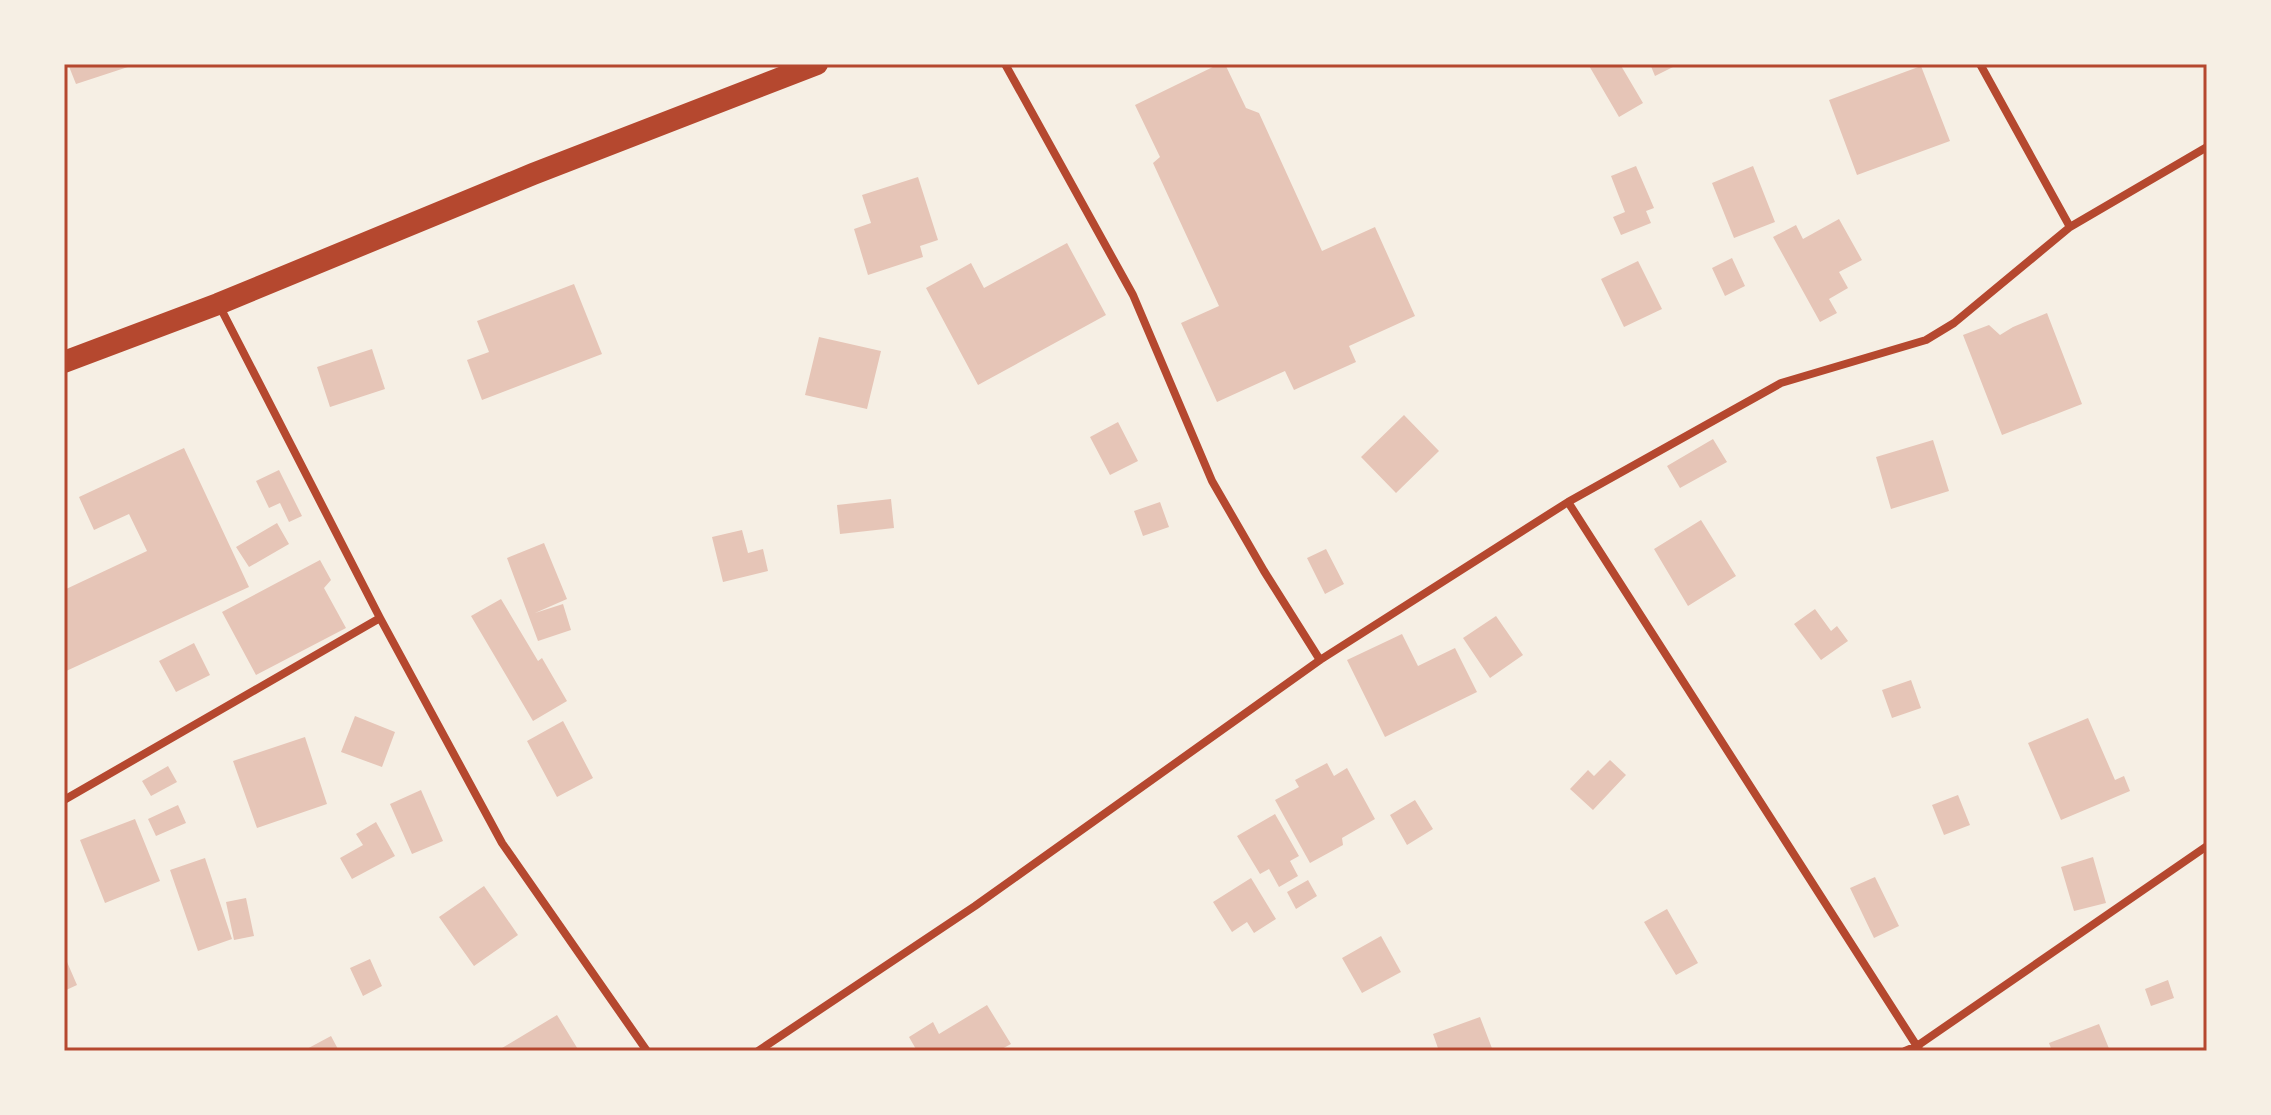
<svg xmlns="http://www.w3.org/2000/svg" width="2271" height="1115" font-family="'DM Sans',sans-serif">
<rect width="100%" height="100%" fill="#f6efe4"/>
<path fill="#e6c5b7" d="M 68,64 L 134,64 L 134,65 L 76,84 Z
M 1219,64 L 1225,64 L 1246,108 L 1259,113 L 1322,251 L 1375,227 L 1415,316 L 1349,346 L 1356,362 L 1294,390 L 1285,371 L 1217,402 L 1181,323 L 1219,306 L 1153,163 L 1160,157 L 1135,105 Z
M 1588,64 L 1620,64 L 1643,103 L 1619,117 Z
M 1650,64 L 1679,64 L 1655,76 Z
M 1921,66 L 1950,141 L 1857,175 L 1829,100 Z
M 1636,166 L 1654,208 L 1646,211 L 1651,223 L 1621,235 L 1613,217 L 1625,212 L 1611,176 Z
M 1753,166 L 1775,222 L 1734,238 L 1712,183 Z
M 918,177 L 938,240 L 920,246 L 923,257 L 868,275 L 854,229 L 871,223 L 862,195 Z
M 1839,219 L 1862,260 L 1839,272 L 1848,288 L 1829,299 L 1837,313 L 1820,322 L 1773,237 L 1796,225 L 1803,239 Z
M 1067,243 L 1106,315 L 978,385 L 926,288 L 971,263 L 984,288 Z
M 1732,258 L 1745,286 L 1725,296 L 1712,268 Z
M 1638,261 L 1662,309 L 1624,327 L 1601,279 Z
M 574,284 L 602,354 L 482,400 L 467,360 L 489,352 L 477,321 Z
M 2047,313 L 2082,404 L 2002,435 L 1963,335 L 1989,325 L 2000,335 L 2013,327 Z
M 819,337 L 881,351 L 867,409 L 805,395 Z
M 372,349 L 385,389 L 330,407 L 317,367 Z
M 1404,415 L 1439,451 L 1396,493 L 1361,457 Z
M 1118,422 L 1138,461 L 1110,475 L 1090,437 Z
M 1713,439 L 1727,462 L 1680,488 L 1667,466 Z
M 1933,440 L 1949,491 L 1891,509 L 1876,457 Z
M 184,448 L 249,587 L 64,672 L 64,590 L 147,551 L 129,514 L 94,530 L 79,497 Z
M 279,470 L 302,516 L 289,522 L 280,503 L 269,508 L 256,481 Z
M 891,499 L 894,528 L 840,534 L 837,505 Z
M 1160,502 L 1169,527 L 1143,536 L 1134,511 Z
M 1701,520 L 1736,576 L 1688,606 L 1654,549 Z
M 277,523 L 289,544 L 249,567 L 236,547 Z
M 742,530 L 748,553 L 763,549 L 768,571 L 723,582 L 712,537 Z
M 544,543 L 567,599 L 535,613 L 563,604 L 571,630 L 538,641 L 507,558 Z
M 1326,549 L 1344,584 L 1325,594 L 1307,558 Z
M 320,560 L 331,580 L 324,588 L 346,628 L 256,675 L 222,612 Z
M 501,599 L 538,661 L 542,658 L 567,701 L 533,721 L 471,616 Z
M 1815,609 L 1831,631 L 1837,626 L 1848,641 L 1821,660 L 1794,624 Z
M 1496,616 L 1523,655 L 1490,678 L 1463,638 Z
M 1402,634 L 1418,666 L 1455,648 L 1477,692 L 1385,737 L 1347,660 Z
M 194,643 L 210,675 L 176,692 L 159,661 Z
M 1911,680 L 1921,708 L 1892,718 L 1882,690 Z
M 355,716 L 395,732 L 382,767 L 341,752 Z
M 2088,718 L 2115,780 L 2124,776 L 2130,791 L 2061,820 L 2028,743 Z
M 563,721 L 593,778 L 557,797 L 527,741 Z
M 305,737 L 327,804 L 257,828 L 233,761 Z
M 1610,760 L 1626,775 L 1593,810 L 1570,789 L 1588,770 L 1594,776 Z
M 1327,763 L 1334,776 L 1347,768 L 1375,819 L 1342,838 L 1343,845 L 1310,863 L 1275,800 L 1299,787 L 1295,780 Z
M 168,766 L 177,782 L 151,796 L 142,781 Z
M 421,790 L 443,841 L 412,854 L 390,804 Z
M 1958,795 L 1970,825 L 1944,835 L 1932,805 Z
M 1415,800 L 1433,829 L 1407,845 L 1390,815 Z
M 178,805 L 186,823 L 156,836 L 148,819 Z
M 1275,814 L 1299,856 L 1290,861 L 1298,876 L 1279,887 L 1269,869 L 1260,874 L 1237,836 Z
M 135,819 L 160,881 L 105,903 L 80,840 Z
M 376,822 L 395,856 L 352,879 L 340,858 L 363,845 L 356,834 Z
M 2093,857 L 2106,903 L 2074,911 L 2061,867 Z
M 205,858 L 232,939 L 198,951 L 170,870 Z
M 1875,877 L 1899,926 L 1874,938 L 1850,888 Z
M 1251,878 L 1276,919 L 1254,933 L 1247,922 L 1232,932 L 1213,902 Z
M 1308,880 L 1317,896 L 1296,909 L 1287,892 Z
M 484,886 L 518,935 L 474,966 L 439,917 Z
M 246,898 L 254,936 L 234,940 L 226,902 Z
M 1667,909 L 1698,963 L 1676,975 L 1644,922 Z
M 1381,936 L 1401,972 L 1362,993 L 1342,958 Z
M 64,955 L 77,985 L 64,991 Z
M 370,959 L 382,986 L 363,996 L 350,968 Z
M 2168,980 L 2174,998 L 2151,1006 L 2145,989 Z
M 987,1005 L 1011,1044 L 998,1051 L 917,1051 L 909,1037 L 933,1022 L 939,1034 Z
M 557,1015 L 579,1051 L 497,1051 Z
M 1480,1017 L 1493,1051 L 1439,1051 L 1433,1034 Z
M 2099,1024 L 2110,1051 L 2052,1051 L 2049,1043 Z
M 331,1036 L 339,1051 L 303,1051 Z"/>
<g fill="none" stroke-linecap="round" stroke-linejoin="round">
<path stroke="#b5482f" stroke-width="8" d="M 1005,64 L 1133,295 L 1212,481 L 1264,571 L 1320,660
M 1980,64 L 2070,227
M 220,307 L 380,618 L 502,843 L 647,1051
M 1568,502 L 1920,1051
M 64,800 L 380,618
M 758,1051 L 975,906 L 1320,660 L 1568,502 L 1781,383 L 1926,340 L 1954,323 L 2070,227 L 2207,147
M 1905,1051 L 1917,1046 L 2207,846"/>
<path stroke="#b5482f" stroke-width="22" d="M 64,362 L 218,304 L 533,174 L 817,64"/>
</g>
<rect width="2271" height="1115" fill="none" stroke="#f6efe4" stroke-width="132"/>
<rect x="66" y="66" width="2139" height="983" fill="none" stroke="#b5482f" stroke-width="3"/>
</svg>
